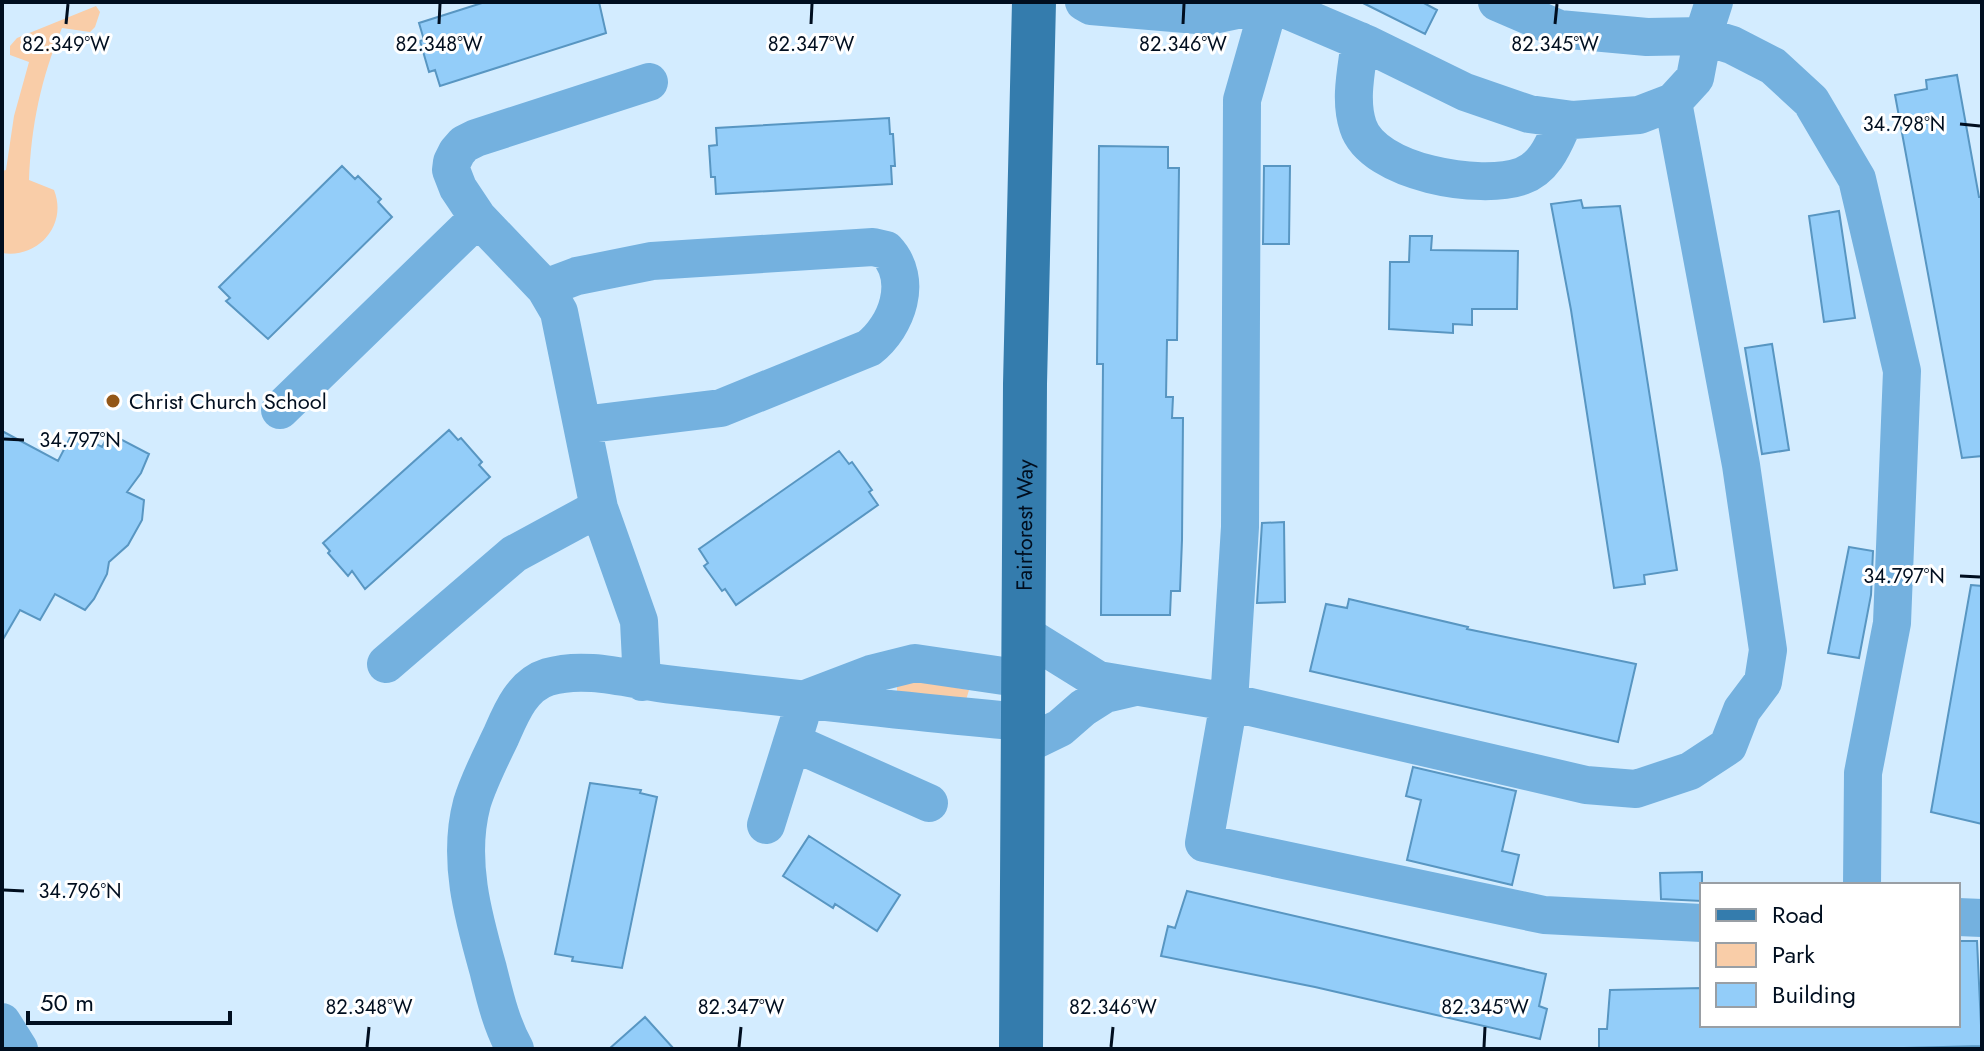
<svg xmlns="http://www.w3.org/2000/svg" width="1984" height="1051" font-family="Jost,sans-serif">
<rect width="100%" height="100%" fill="#d3ecff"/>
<path fill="#f9cda8" d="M 96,6 L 100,12 L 95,27 L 90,32 L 62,28 C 41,78 31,126 29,180 L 54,190 C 68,225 38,259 2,253 L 2,171 L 6,170 L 14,116 L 29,62 L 10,55 L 10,46 L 17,38 Z
M 900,678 L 969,690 L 966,700 L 897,694 L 897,683 Z"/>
<path fill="#93cdf9" stroke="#5896c2" stroke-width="2" d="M 485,2 L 599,2 L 606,33 L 440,86 L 435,70 L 429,72 L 420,41 L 424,40 L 419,23 Z
M 1361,2 L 1422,2 L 1437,10 L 1425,34 Z
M 1957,75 L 1979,197 L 1982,197 L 1982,456 L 1962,458 L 1895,95 L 1927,89 L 1926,80 Z
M 889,118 L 890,134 L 893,134 L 895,166 L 891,166 L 892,184 L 716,194 L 715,177 L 711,177 L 709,146 L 717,145 L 716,128 Z
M 1099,146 L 1168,147 L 1168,168 L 1179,168 L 1177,340 L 1167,340 L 1166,397 L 1173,397 L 1172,418 L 1183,418 L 1182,540 L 1180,591 L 1171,591 L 1170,615 L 1101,615 L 1103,364 L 1097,364 Z
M 342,166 L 355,179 L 358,176 L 381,199 L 378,202 L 392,217 L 268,339 L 226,301 L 230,298 L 219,287 Z
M 1264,166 L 1290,166 L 1289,244 L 1263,244 Z
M 1581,200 L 1583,208 L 1620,206 L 1677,570 L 1644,575 L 1645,584 L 1614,588 L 1571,310 L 1551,204 Z
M 1839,211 L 1855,318 L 1824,322 L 1809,216 Z
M 1410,236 L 1432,236 L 1431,250 L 1518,251 L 1517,309 L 1472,309 L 1472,325 L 1453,324 L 1453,333 L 1389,329 L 1390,262 L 1409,262 Z
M 1772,344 L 1789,450 L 1762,454 L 1745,348 Z
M 449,430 L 458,440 L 461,438 L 482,462 L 479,465 L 490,477 L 365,589 L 352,571 L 348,576 L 328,553 L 330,551 L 323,543 Z
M 2,431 L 58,461 L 73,432 L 102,447 L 109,433 L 149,454 L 141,473 L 127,492 L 144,500 L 142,520 L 128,545 L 109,562 L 107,574 L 94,599 L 85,610 L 55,594 L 40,620 L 20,610 L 2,641 Z
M 839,451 L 849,464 L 852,462 L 872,490 L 869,492 L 878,505 L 736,605 L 725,589 L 722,591 L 704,566 L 708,563 L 699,549 Z
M 1284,522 L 1285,602 L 1257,603 L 1262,523 Z
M 1849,547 L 1873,551 L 1871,595 L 1859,658 L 1828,653 Z
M 1971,585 L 1982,586 L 1982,824 L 1931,812 Z
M 1349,599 L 1468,627 L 1467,629 L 1636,664 L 1618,742 L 1310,671 L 1326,604 L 1347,608 Z
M 1413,767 L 1516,791 L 1502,851 L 1519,855 L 1512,885 L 1407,860 L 1421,800 L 1406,796 Z
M 590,783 L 641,790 L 640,793 L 657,797 L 622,968 L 572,961 L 573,957 L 555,954 Z
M 809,836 L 900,895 L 877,931 L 835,904 L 833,908 L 783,876 Z
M 1702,872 L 1702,901 L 1661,899 L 1660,873 Z
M 1187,891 L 1546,974 L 1539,1006 L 1547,1009 L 1540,1039 L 1315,987 L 1161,956 L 1168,926 L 1175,928 Z
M 1958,941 L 1977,941 L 1982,1046 L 1865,1049 L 1599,1049 L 1599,1029 L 1607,1029 L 1610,990 L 1702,988 L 1702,1025 L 1958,1025 Z
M 645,1017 L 674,1049 L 609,1049 Z"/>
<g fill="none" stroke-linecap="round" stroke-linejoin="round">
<path stroke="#74b1df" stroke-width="38" d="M 1084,2 L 1091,6 L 1209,16 L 1270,3
M 1268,2 L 1369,45 L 1465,92 L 1529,114 L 1573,120 L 1639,115 L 1673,102 L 1695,78 L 1703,36 L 1714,2
M 1270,2 L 1242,100 L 1240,527 L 1229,702 L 1204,843 L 1544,915 L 1702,923
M 1497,2 L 1559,29 L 1647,37 L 1703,36 L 1732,45 L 1773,66 L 1811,101 L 1857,179 L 1902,371 L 1892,623 L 1863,773 L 1862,885
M 1360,41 C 1357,68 1349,99 1358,126 C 1373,173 1481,191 1522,176 C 1547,167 1555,140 1565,119
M 545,288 L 577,276 L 652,261 L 873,247 L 886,250 C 914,280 897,326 869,348 L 721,408 L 582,425
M 280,410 L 478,218
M 1024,634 L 1098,680 L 1229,702 L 1586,785 L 1636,789 L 1690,771 L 1728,746 L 1742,710 L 1763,682 L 1768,650 L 1741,465 L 1673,102
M 386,664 L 514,554 L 599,508
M 642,682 L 639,621 L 599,508 L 559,312 L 545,288 L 478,218 L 458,188 L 451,170 L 452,162 L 457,152 L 464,144 L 476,138 L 649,82
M 808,698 L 871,674 L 915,663 L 1024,679
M 792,742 L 929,803
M 1023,746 L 1060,728 L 1083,708 L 1105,694 L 1135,687
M 766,825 L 800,717
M 1958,917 L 1982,918
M 2,1022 L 19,1049
M 515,1049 C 501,1024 495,997 488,969 C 473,916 457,859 472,803 C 479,780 491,757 501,736 C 511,713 522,685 548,677 C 588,665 634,681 674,685 C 790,698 906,712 1023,722"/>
<path stroke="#347cad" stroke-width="44" id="s1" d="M 1021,1049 L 1025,384 L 1034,2"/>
</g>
<path fill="none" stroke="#000e1f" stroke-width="3" d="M 66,24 L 68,4M 439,24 L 440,4M 811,24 L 812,4M 1183,24 L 1184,4M 1555,24 L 1557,4M 1960,124 L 1980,126M 4,439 L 24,440M 1960,576 L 1980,577M 4,890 L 24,891M 367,1047 L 369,1027M 739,1047 L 741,1027M 1111,1047 L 1113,1027M 1484,1047 L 1485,1027"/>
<circle fill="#935718" stroke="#fff" stroke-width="3" cx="113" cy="401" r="8"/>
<g text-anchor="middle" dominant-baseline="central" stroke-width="6" stroke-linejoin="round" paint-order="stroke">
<g font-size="22" fill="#000e1f" stroke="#fff" text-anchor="start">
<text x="129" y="401">Christ Church School</text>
</g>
<g font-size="22" fill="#000e1f" stroke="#fff">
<text stroke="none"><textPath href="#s1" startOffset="524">Fairforest Way</textPath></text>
</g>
</g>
<g font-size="20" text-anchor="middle" fill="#000e1f" stroke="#fff" stroke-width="6" stroke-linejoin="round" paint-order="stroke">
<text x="66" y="51">82.349°W</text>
<text x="439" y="51">82.348°W</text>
<text x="811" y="51">82.347°W</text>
<text x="1183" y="51">82.346°W</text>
<text x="1555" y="51">82.345°W</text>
<text x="1904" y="131">34.798°N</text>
<text x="80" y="447">34.797°N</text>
<text x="1904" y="583">34.797°N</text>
<text x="80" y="898">34.796°N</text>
<text x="369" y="1014">82.348°W</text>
<text x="741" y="1014">82.347°W</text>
<text x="1113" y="1014">82.346°W</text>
<text x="1485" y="1014">82.345°W</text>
</g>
<rect width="1984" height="1051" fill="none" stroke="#000e1f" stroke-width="8"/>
<rect x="1700" y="883" width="260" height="144" fill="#ffffff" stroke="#999fa5" stroke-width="2"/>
<rect x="1716" y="909" width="40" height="12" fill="#347cad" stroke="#999fa5" stroke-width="2"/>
<text x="1772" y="923" font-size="24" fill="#000e1f">Road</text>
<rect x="1716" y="943" width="40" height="24" fill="#f9cda8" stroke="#999fa5" stroke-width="2"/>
<text x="1772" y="963" font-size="24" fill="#000e1f">Park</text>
<rect x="1716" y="983" width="40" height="24" fill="#93cdf9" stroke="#999fa5" stroke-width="2"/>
<text x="1772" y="1003" font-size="24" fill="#000e1f">Building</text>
<path d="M28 1011v12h202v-12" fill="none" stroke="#000e1f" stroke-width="4"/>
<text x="40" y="1011" font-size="24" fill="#000e1f" stroke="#ffffff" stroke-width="6" paint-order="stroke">50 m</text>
</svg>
